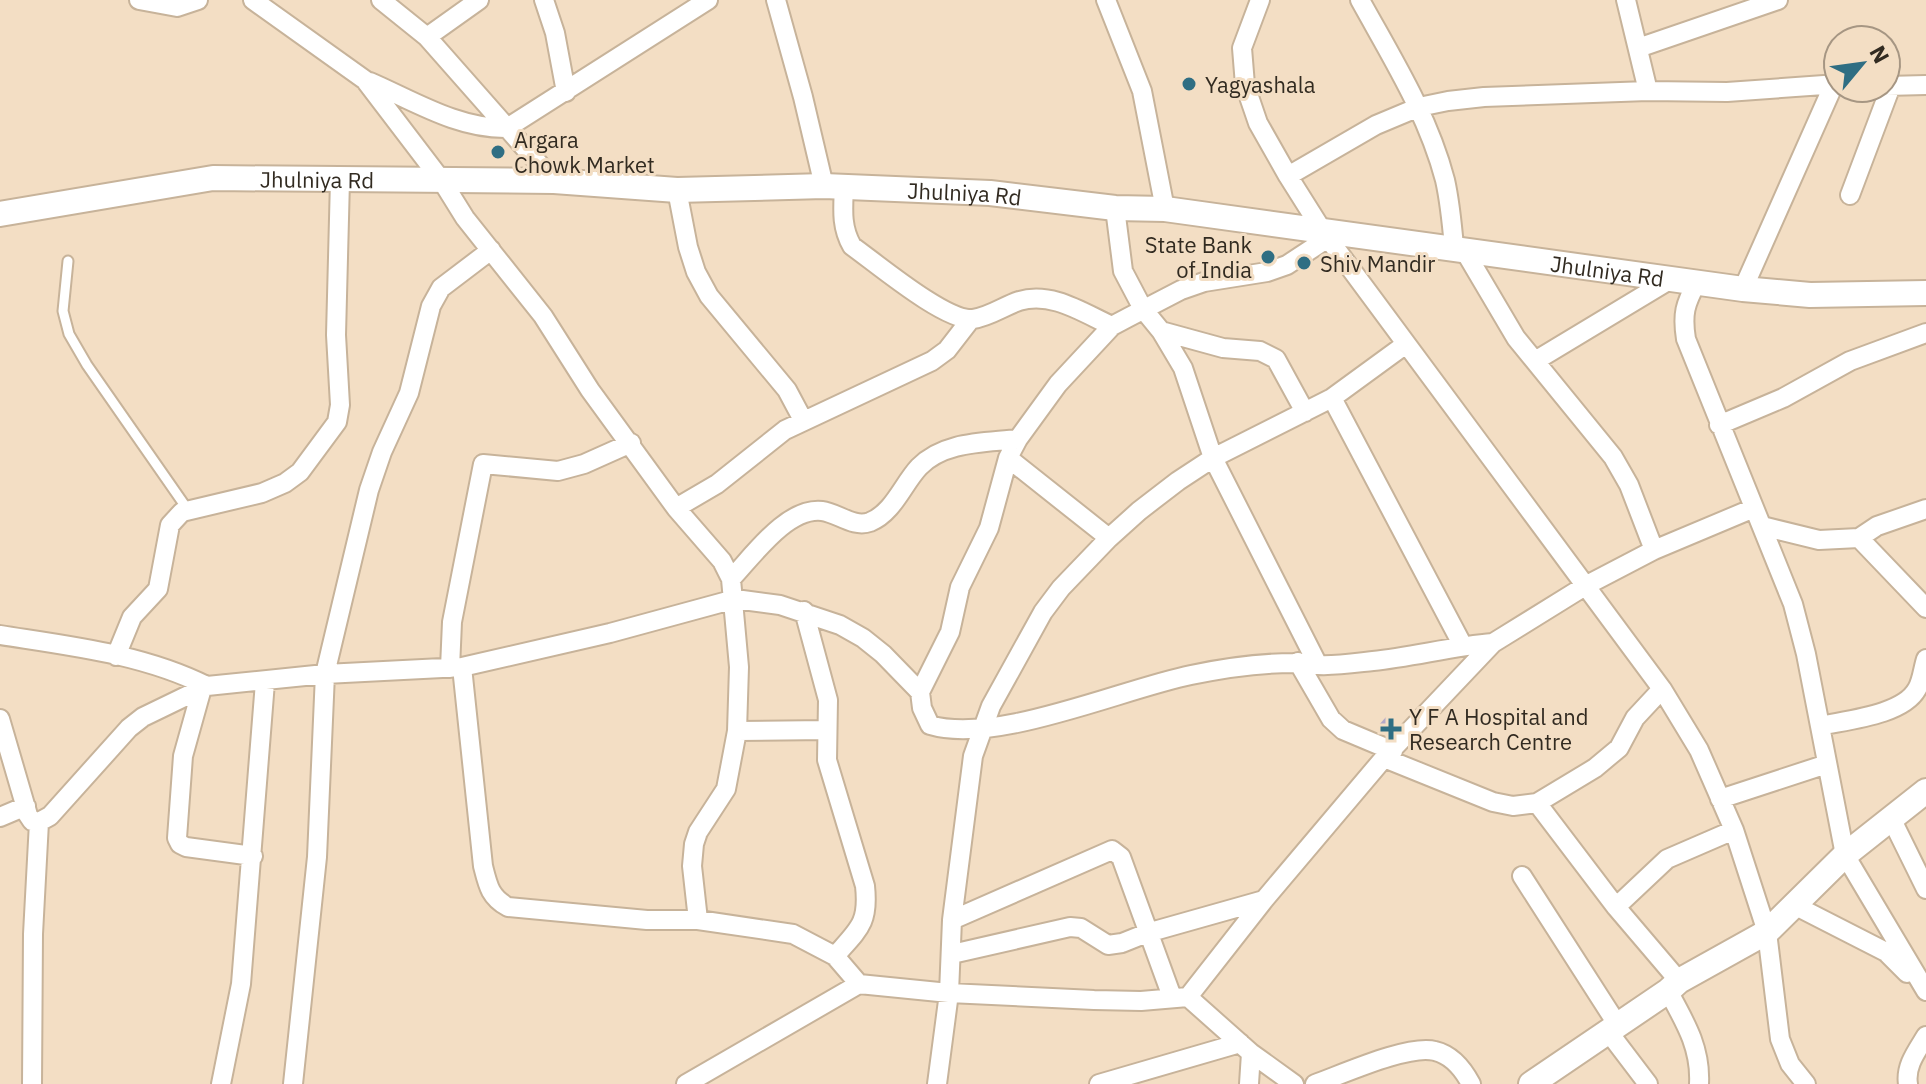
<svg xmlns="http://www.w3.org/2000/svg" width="1926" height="1084" font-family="'IBM Plex Sans',sans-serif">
<rect width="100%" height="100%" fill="#f3dec4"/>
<path fill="#b2a8c8" d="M 1386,717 L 1401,732 L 1393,741 L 1378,726 Z"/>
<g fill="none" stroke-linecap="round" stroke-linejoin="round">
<g stroke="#c7b39a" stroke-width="13">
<path id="lane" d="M 68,261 L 63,311 L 69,334 L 87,365 L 188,510"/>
</g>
<g stroke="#c7b39a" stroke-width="22">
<path id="street" d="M 139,0 L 177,7 L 198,0
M 253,0 L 365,80 L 442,181 L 465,218 L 543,316 L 590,390 L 676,508 L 722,561 L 731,579 L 739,667 L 737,731 L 726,789 L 698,832 L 694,844 L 692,866 L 698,920 L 793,934 L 835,956 L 859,984
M 381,0 L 427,37 L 554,181
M 544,0 L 555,33 L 566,92
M 776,0 L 803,97 L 824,186
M 1106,0 L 1142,91 L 1165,209
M 1260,0 L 1242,48 L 1245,85 L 1258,123 L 1288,176 L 1322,230 L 1662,689 L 1699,750 L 1734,830 L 1767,932 L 1780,1039 L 1790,1064 L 1806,1084
M 1360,0 C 1392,58 1428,115 1445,180 C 1450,202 1452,224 1454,247
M 1626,0 L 1648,91
M 427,37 L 479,0
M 1638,48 L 1778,0
M 370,82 C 414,101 458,129 507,128 L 708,0
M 1886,86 L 1926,85
M 1288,176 L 1376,125 L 1419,107 L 1448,101 L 1484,97 L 1648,91 L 1727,92 L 1838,84
M 844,187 C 843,209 841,227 852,246 C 876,263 946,322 973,319 C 989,317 1004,306 1019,301 C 1052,291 1083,313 1112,326
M 677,190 L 688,247 L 696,272 L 709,296 L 787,390 L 803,420
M 1850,195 L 1891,86
M 1115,208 L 1123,271 L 1143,309 L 1161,331 L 1183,368 L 1213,458 L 1318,665
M 1328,238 L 1287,265 L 1267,272 L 1204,282 L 1181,290 L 1129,317 L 1112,326 L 1058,384 L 1018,439 L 1008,458 L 989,528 L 960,587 L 950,632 L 920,692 L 922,708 L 930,725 C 996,745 1122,689 1191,675 C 1224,668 1260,663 1294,663 C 1302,662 1310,665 1318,665 C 1336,666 1355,663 1373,661 C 1413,657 1453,646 1493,643
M 1464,250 L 1516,338 L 1613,457 L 1629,485 L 1654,550
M 1697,282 C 1685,304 1682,314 1686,339 L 1793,604 L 1806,654 L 1845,855 L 1926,991
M 1743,289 L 1834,84
M 1161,331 L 1223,348 L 1260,351 L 1276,359 L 1305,412
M 1535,361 L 1671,279
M 1332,398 L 1463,646
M 1719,425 L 1783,398 L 1850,361 L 1926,333
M 1008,458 L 1109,538
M 676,508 L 717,484 L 785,430 L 932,361 L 947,350 L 971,319
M 1762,526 L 1819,540 L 1859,538 L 1877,526 L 1926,509
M 1859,538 L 1926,608
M 731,579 C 753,556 787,507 822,511 C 838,513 853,528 870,522 C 893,513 903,484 919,467 C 944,441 985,443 1018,439
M 804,611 L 828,700 L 827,760 L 865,886 C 869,923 859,929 835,956
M 0,635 C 70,646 143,654 207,686
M 116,656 L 132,617 L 158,589 L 170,525 L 182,512 L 262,493 L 285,483 L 300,472 L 337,422 L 340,405 L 336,335 L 340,180
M 1298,662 L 1331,719 L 1343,730 L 1393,751
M 450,668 L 452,622 L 483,464 L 558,471 L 584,464 L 631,443
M 202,688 L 183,756 L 177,838 L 180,844 L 186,847 L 253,856
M 0,719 L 28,815 L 32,821 L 39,822 L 50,816 L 129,728 L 143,717 L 207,686 L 325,674 L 462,667
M 1820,726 C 1847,720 1903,715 1917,689 C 1922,681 1923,668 1926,659
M 737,731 L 827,730
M 1384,758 L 1493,802 L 1513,806 L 1537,803 L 1595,768 L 1619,748 L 1635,718 L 1662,689
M 1720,799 L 1827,764
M 1537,803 L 1616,907 L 1679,981
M 0,817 L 26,806
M 1891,818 L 1926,889
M 1522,876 L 1617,1024
M 1794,905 L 1886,952 L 1907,973
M 1616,907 L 1667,859 L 1734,830
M 698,920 L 647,920 L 508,907 C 490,897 488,886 483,866 L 462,667 L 610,633 L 735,599 L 780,605 L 840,625 L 863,638 L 883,654 L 920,692
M 952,920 L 1112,850 L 1121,857 L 1172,997
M 952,954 L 1070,927 L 1081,928 L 1108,945 L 1122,943 L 1147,933 L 1264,900
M 1668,991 C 1685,1022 1701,1048 1699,1084
M 1188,997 L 1264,900 L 1384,758 L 1493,643 L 1585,586 L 1654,550 L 1754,508
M 1607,1030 L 1648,1084
M 32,1084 L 33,934 L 39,822
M 221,1084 L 241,984 L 265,682
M 293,1084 L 317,857 L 325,674 L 369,490 L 382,452 L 409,393 L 431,306 L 441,288 L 491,250
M 686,1084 L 859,984 L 949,993 L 1094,1000 L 1141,1001 L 1188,997 L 1251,1053 L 1294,1084
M 937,1084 L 949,993 L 952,920 L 973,756 L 991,706 L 1043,612 L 1061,588 L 1109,538 L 1139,511 L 1178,481 L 1213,458 L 1332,398 L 1406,344
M 1099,1084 L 1240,1043
M 1249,1084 L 1251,1053
M 1315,1084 C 1343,1074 1409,1044 1435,1051 C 1452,1055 1463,1069 1471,1084
M 1908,1084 C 1905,1066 1917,1051 1926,1036"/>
</g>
<g stroke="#c7b39a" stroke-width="28">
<g id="secondary">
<path id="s1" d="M 0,214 L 213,178 L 554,181 L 677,190 L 824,186 L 990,193 L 1115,208 L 1165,209 L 1743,289 L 1810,295 L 1926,293"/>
<path d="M 1531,1084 L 1668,991 L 1679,981 L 1767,932 L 1845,855 L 1926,791"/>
</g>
</g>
<use href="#lane" stroke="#fff" stroke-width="9"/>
<use href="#street" stroke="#fff" stroke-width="18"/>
<use href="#secondary" stroke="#fff" stroke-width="24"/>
</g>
<g fill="#2f6e83" stroke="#f3dec4" stroke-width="3">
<circle cx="1189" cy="84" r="8"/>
<circle cx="498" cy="152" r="8"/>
<circle cx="1268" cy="257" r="8"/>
<circle cx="1304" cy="263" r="8"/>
<path d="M1387 717h8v8h8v8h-8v8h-8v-8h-8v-8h8z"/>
</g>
<g text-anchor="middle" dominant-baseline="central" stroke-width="6" stroke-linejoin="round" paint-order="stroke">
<g font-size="22" fill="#322b21" stroke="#f3dec4" text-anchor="start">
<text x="1205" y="84">Yagyashala</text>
<text x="514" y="139">Argara<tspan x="514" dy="25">Chowk Market</tspan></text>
<text x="1252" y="244" text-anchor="end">State Bank<tspan x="1252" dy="25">of India</tspan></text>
<text x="1320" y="263">Shiv Mandir</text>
<text x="1409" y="716">Y F A Hospital and<tspan x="1409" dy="25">Research Centre</tspan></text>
</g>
<g font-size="22" fill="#322b21" stroke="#f3dec4">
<text stroke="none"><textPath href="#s1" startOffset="320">Jhulniya Rd</textPath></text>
<text stroke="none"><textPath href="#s1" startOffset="968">Jhulniya Rd</textPath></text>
<text stroke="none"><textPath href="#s1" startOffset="1616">Jhulniya Rd</textPath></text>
</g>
</g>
<g transform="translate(1862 64) rotate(61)"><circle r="38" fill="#f3dec4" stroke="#a69683" stroke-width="2"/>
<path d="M0-6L14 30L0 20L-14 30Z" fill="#2f6e83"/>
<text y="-12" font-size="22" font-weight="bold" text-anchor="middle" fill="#322b21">N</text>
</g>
</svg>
